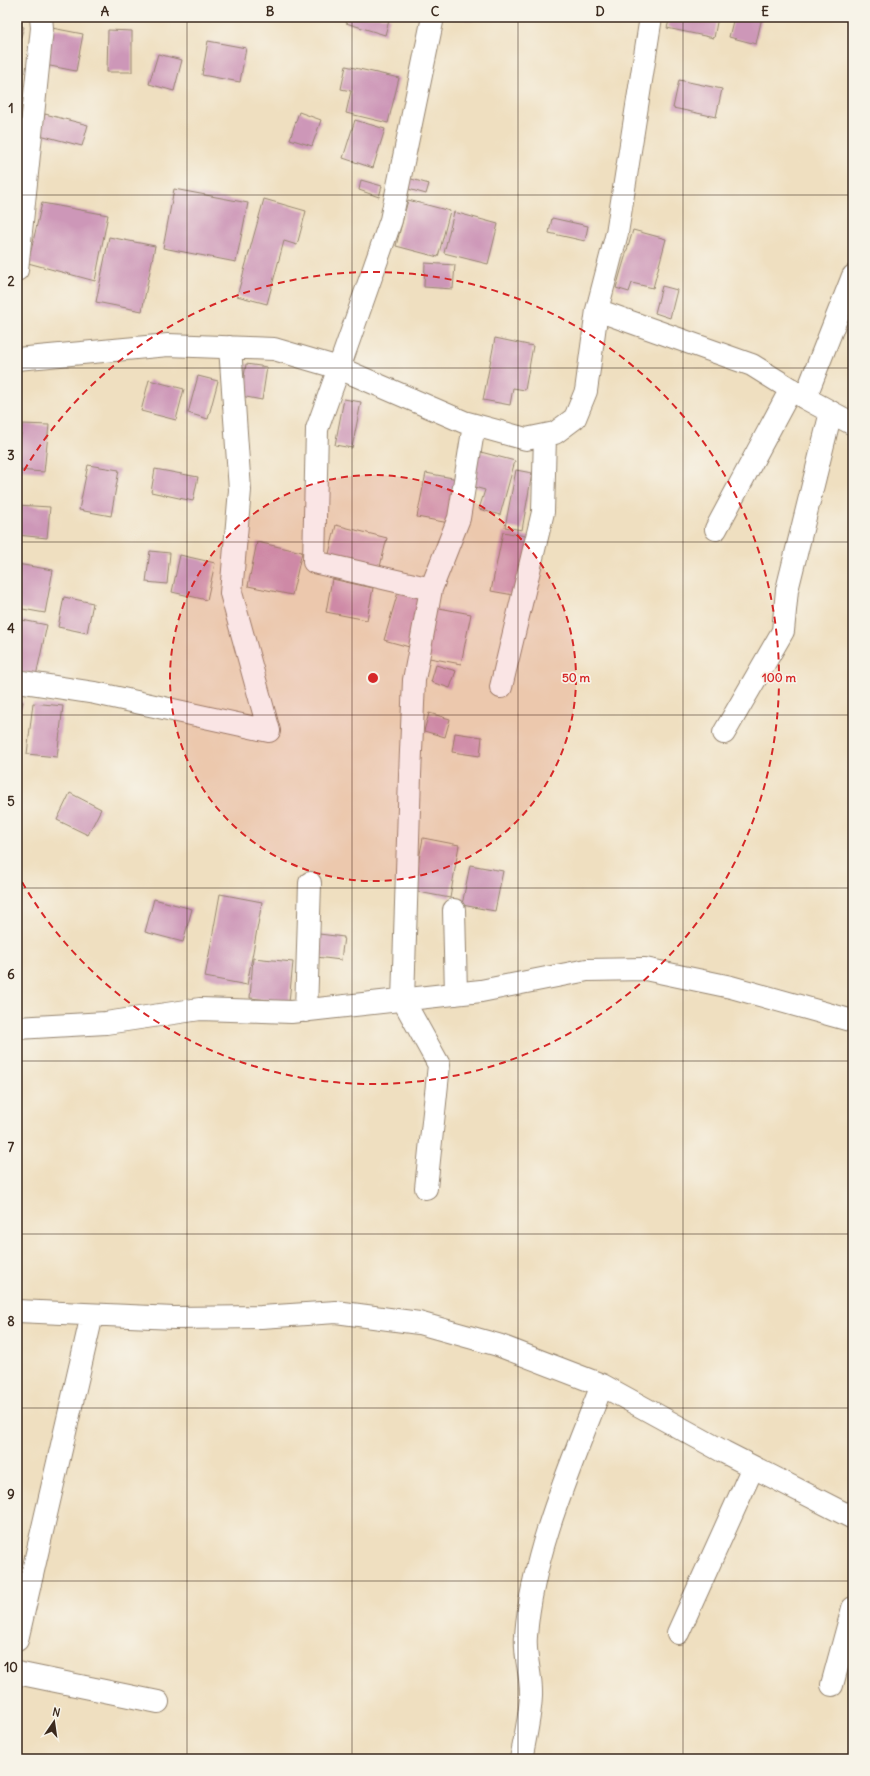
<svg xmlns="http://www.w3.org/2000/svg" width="870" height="1776" font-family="Delius,sans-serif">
<rect width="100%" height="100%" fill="#f7f3e8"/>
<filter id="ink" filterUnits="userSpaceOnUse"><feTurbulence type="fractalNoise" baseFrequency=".025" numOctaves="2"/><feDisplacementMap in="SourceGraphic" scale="8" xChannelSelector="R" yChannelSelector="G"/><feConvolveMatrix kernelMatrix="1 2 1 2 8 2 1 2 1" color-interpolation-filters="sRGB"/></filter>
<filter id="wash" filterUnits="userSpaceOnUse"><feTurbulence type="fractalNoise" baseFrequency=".012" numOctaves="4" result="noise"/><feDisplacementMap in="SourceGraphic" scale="16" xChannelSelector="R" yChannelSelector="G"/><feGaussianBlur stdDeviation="0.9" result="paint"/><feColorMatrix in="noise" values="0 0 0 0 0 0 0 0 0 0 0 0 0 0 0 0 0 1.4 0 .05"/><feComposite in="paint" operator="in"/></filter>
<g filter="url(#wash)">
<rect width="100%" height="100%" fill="#efdfc0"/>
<g id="blocks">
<path fill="#cd97b8" d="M 348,17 L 390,17 L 385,35 L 346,23 Z
M 456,17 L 473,17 L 472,21 Z
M 670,17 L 718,17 L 714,38 L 667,28 Z
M 734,17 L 762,17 L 756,44 L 729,37 Z
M 17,25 L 24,27 L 17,50 Z
M 52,28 L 83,34 L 76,71 L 45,65 Z
M 108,30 L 132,31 L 132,72 L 107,72 Z
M 208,41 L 246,48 L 240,82 L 202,75 Z
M 158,54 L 182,60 L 174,91 L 149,84 Z
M 346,66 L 399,78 L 388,123 L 346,113 L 351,91 L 341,89 Z
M 679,80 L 722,89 L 716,117 L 673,108 Z
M 299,112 L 321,120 L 312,146 L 290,139 Z
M 45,114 L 88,125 L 82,146 L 40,135 Z
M 17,115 L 23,117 L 17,136 Z
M 355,120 L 385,129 L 373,168 L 343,158 Z
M 408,178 L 429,184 L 426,194 L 405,188 Z
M 361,180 L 382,186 L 379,197 L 359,190 Z
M 174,189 L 248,203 L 236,262 L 163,248 Z
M 264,199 L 306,211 L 297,245 L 284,241 L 267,304 L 237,296 Z
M 408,200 L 450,211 L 438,257 L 396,246 Z
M 42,203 L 108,215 L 95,281 L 28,263 Z
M 454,212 L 498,224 L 488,264 L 444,253 Z
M 552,218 L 588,226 L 585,241 L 549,233 Z
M 633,230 L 666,239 L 653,288 L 632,283 L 629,292 L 616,288 Z
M 109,237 L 155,246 L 142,311 L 96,302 Z
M 425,263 L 455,265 L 453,289 L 424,287 Z
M 662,286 L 677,290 L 670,318 L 655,313 Z
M 495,338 L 533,346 L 525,390 L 513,388 L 510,405 L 483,400 Z
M 246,364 L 267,367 L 262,400 L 241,396 Z
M 198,376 L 218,381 L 208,419 L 188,413 Z
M 149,380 L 184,389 L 176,420 L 141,411 Z
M 344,399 L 361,402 L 352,448 L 335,445 Z
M 22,424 L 49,425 L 44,472 L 17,470 Z
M 477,451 L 515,461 L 500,515 L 479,509 L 485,490 L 467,485 Z
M 88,465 L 119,470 L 111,516 L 79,510 Z
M 155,469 L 198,477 L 193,501 L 151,492 Z
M 516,470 L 532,473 L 522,530 L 505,527 Z
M 426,473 L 458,479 L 449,523 L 417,517 Z
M 17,505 L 50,507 L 47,538 L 17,535 Z
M 336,525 L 387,538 L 378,575 L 327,562 Z
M 503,532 L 531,537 L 519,596 L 491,591 Z
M 257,542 L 302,552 L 292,595 L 248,586 Z
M 150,551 L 170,553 L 167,584 L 146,582 Z
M 180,555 L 215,563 L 207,600 L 172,592 Z
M 17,564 L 53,570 L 45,613 L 17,608 Z
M 332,579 L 373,588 L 367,620 L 326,612 Z
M 398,592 L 427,600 L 413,648 L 384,640 Z
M 64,597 L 93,603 L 87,633 L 58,627 Z
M 434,607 L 471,614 L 461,664 L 424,657 Z
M 17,619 L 47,625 L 36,676 L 17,672 Z
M 436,665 L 456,671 L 450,688 L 431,682 Z
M 17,700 L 23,702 L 17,723 Z
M 33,703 L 63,706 L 57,757 L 27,754 Z
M 429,713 L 450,719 L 445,737 L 424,731 Z
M 455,733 L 482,737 L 480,756 L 452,752 Z
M 70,793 L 101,809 L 88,835 L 57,820 Z
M 423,838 L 459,845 L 450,898 L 413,891 Z
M 470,865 L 503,871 L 495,911 L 462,905 Z
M 220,894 L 262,902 L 247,985 L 205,977 Z
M 154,899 L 192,909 L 183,942 L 145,932 Z
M 319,934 L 344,937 L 341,960 L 316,957 Z
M 253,958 L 293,962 L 289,1002 L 250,998 Z"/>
</g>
</g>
<g filter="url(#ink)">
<use href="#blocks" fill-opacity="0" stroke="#95846f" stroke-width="1"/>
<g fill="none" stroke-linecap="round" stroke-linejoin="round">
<g stroke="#95846f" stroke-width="24">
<path id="street" d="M 433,17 L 391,220 L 339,368 L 464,422 L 526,439 L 555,433 L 575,418 L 586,391 L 597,310 L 617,233 L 651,17
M 17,270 L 42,28 L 41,17
M 597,310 L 752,365 L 805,398 L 853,424
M 17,359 L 168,345 L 274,349 L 339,368 L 317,429 L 314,562 L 431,589
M 805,398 L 853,276
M 716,529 L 791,389
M 17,681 L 95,693 L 269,731 L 231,593 L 240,490 L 230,347
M 501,687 L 543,512 L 545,436
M 724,733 L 783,631 L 787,590 L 831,412
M 454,910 L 456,994
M 306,1011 L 310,883
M 17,1028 L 106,1023 L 200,1009 L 291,1012 L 481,991 L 587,970 L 645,969 L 731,987 L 853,1021
M 426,1188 L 439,1065 L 403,1000 L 410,775 L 414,680 L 431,589 L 459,518 L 474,425
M 17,1311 L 174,1318 L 261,1317 L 336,1312 L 419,1323 L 498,1345 L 602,1385 L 724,1452 L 853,1518
M 678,1633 L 753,1467
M 17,1640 L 92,1315
M 17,1673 L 158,1702
M 832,1685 L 853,1608
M 521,1759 C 525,1739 530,1717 531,1696 C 532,1676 524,1656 526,1636 C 532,1552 572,1463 602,1385"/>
</g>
<use href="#street" stroke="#fff" stroke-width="22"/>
</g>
</g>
<path fill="none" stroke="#3b2a1e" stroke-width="1" stroke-opacity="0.55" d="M 187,17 L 187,1759M 352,17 L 352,1759M 518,17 L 518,1759M 683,17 L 683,1759M 17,195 L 853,195M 17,368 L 853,368M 17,542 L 853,542M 17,715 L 853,715M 17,888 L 853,888M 17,1061 L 853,1061M 17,1234 L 853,1234M 17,1408 L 853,1408M 17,1581 L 853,1581"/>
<circle cx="373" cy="678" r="203" fill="#d62828" fill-opacity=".12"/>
<g fill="none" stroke="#d62828" stroke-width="2" stroke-dasharray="7 5">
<circle cx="373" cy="678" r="203"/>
<path d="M18 481A406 406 0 1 1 18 875"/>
</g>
<circle cx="373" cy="678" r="6" fill="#d62828" stroke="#f7f3e8" stroke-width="2"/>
<g font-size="12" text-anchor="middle" font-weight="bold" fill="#d62828" stroke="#f7f3e8" stroke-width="3.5" stroke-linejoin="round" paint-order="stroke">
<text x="576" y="682">50 m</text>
<text x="779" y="682">100 m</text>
</g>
<rect width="870" height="1776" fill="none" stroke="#f7f3e8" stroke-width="44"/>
<g transform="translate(54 1722) rotate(13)" stroke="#f7f3e8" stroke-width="3" paint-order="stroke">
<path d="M0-3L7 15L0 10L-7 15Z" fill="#3b2a1e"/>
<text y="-6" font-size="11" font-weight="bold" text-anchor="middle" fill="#3b2a1e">N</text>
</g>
<rect x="22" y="22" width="826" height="1732" fill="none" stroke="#3b2a1e" stroke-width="1.5"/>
<g font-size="13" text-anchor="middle" font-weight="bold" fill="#3b2a1e">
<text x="105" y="16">A</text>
<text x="270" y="16">B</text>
<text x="435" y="16">C</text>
<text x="600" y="16">D</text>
<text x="765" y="16">E</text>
<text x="11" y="113">1</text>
<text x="11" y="286">2</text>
<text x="11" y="460">3</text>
<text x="11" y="633">4</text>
<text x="11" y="806">5</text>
<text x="11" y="979">6</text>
<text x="11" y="1152">7</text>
<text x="11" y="1326">8</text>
<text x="11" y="1499">9</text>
<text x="11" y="1672">10</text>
</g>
</svg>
